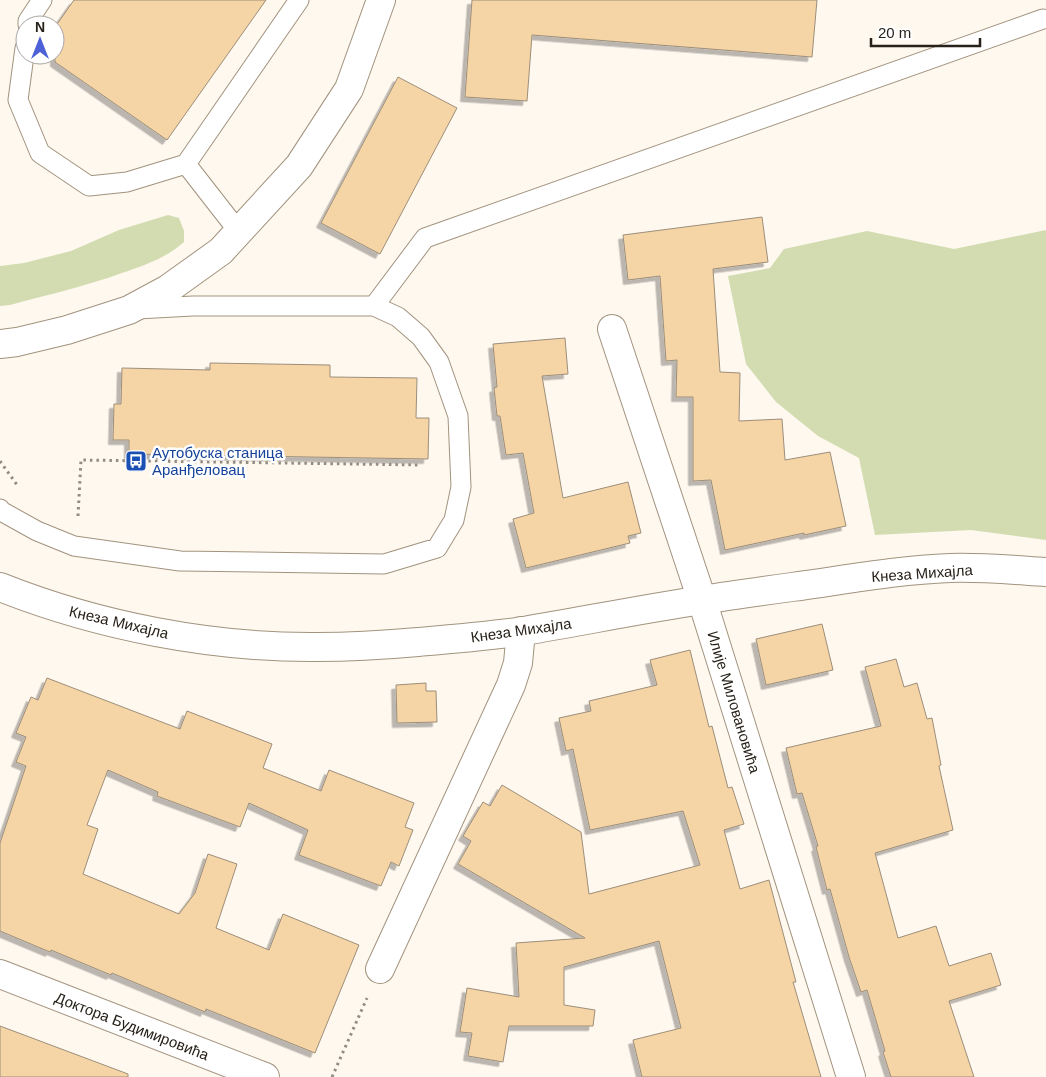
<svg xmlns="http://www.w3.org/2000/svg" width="1046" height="1077" font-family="Arial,sans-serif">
<defs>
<filter id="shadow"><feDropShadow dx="-4.5" dy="4.5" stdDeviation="0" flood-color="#0004"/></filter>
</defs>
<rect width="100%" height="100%" fill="#fef8ef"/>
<path fill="#d2dcb0" d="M 168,215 L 179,218 L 184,231 L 184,242 C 166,258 145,265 122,273 C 86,286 47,295 10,305 L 0,306 L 0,266 L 24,263 L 71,251 L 119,230 Z
M 1046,230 L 1046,540 L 971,530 L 875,535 L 859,458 L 818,436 L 776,402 L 746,364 L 728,276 L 770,268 L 784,249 L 867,231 L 954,249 Z"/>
<path fill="#f5d4a6" stroke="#9d8e7a" filter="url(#shadow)" d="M 74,0 L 266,0 L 167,140 L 55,62 L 55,27 Z
M 472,0 L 817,0 L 812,57 L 532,35 L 527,101 L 465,97 Z
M 398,77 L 457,108 L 380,254 L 321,223 Z
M 762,217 L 768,262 L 713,269 L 720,372 L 740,373 L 739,421 L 782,419 L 785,460 L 830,452 L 846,526 L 804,535 L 804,533 L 725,550 L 711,480 L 693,481 L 693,397 L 676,397 L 677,360 L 666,361 L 660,276 L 628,280 L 623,235 Z
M 565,338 L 568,374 L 542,376 L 563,498 L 628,482 L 641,533 L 628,536 L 630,543 L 526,568 L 513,519 L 534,513 L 523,453 L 506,455 L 500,416 L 497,416 L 494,388 L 497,387 L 493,344 Z
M 210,363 L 330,365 L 330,377 L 417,378 L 416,418 L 429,418 L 428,459 L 129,454 L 129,440 L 113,440 L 114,404 L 121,404 L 122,368 L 210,370 Z
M 822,624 L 833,670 L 766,685 L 756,639 Z
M 690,650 L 709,727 L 712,726 L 728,788 L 732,787 L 744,824 L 724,830 L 740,889 L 769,880 L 796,982 L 793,982 L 821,1077 L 642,1077 L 633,1040 L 681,1028 L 659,941 L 564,967 L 564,1005 L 595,1010 L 593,1026 L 509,1026 L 503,1062 L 468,1056 L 472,1033 L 460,1032 L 467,988 L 519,997 L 516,943 L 585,938 L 458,864 L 471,841 L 463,836 L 483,802 L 490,806 L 502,785 L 581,832 L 589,894 L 700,865 L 683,811 L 590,830 L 573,749 L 566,751 L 559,718 L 591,711 L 589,701 L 657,685 L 650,660 Z
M 896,659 L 904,687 L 917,683 L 927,719 L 932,718 L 941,765 L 939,766 L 953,830 L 875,853 L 898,938 L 936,926 L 949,966 L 991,953 L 1001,985 L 949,1001 L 974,1077 L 891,1077 L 883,1052 L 885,1051 L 867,990 L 861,992 L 849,957 L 830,889 L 827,890 L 816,847 L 818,846 L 802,793 L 797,794 L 786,748 L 881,726 L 865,667 Z
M 47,678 L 180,729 L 187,711 L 272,744 L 263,768 L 321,791 L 329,770 L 414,803 L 405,827 L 413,830 L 399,866 L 391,862 L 381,886 L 299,855 L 308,830 L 249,803 L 240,827 L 157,796 L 158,792 L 108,770 L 87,825 L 98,829 L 83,874 L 179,914 L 195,893 L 208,854 L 237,864 L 216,928 L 269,950 L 283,914 L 359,945 L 315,1053 L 206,1009 L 205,1012 L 112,973 L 111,975 L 51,950 L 50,952 L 0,931 L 0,843 L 26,766 L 16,762 L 26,737 L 16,733 L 31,697 L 38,700 Z
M 426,683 L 426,691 L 436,691 L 437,722 L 397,723 L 396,685 Z
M 0,1026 L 128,1074 L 128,1077 L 0,1077 Z"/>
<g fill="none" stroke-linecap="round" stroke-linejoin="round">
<g stroke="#a2937e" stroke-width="21">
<path id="lane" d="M 28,25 L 28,21 L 42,0
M 25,48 L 18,100 L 40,153 L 89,186 L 127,182 L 186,164 L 299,0
M 186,164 L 239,232
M 374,306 L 425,238 L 1043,19
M 0,509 L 1,511 L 37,531 L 74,546 L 180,561 L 384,564 L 437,548 L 454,520 L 461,487 L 458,416 L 439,362 L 421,337 L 398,317 L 374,306 L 193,306 L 137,309"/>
</g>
<g stroke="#a2937e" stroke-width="30">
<path id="street" d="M 612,329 L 702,600 L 851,1077
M 0,344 L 17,342 L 67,330 L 129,310 L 168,289 L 221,251 L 299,166 L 349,89 L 381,0
M 380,969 L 511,685 L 518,663 L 521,631
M 0,974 L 265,1077"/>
</g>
<g stroke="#a2937e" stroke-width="30">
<path id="primary" d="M 0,587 C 98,626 212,648 317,647 C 351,647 384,645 418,642 C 453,639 489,636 524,631 C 583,621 643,609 702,600 C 732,595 762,591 792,587 C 844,580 897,570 950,568 C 982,567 1014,570 1046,572"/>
</g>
<path stroke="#918b82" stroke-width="3" stroke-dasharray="2.5 4" stroke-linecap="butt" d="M 0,461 L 17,485
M 78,516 L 81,460 L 421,465
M 332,1077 L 367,998"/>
<use href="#lane" stroke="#fff" stroke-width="19"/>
<use href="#street" stroke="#fff" stroke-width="28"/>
<use href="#primary" stroke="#fff" stroke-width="28"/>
</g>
<defs>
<g id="bus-square" transform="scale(1.125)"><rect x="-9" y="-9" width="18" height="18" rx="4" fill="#1a4fb4" stroke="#fff"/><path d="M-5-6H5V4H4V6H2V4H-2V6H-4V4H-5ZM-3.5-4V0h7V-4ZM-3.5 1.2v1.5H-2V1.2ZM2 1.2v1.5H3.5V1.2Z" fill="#fff"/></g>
</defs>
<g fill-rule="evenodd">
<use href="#bus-square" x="136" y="461"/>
</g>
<g text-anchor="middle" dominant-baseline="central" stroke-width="5" stroke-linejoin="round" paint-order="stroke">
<g font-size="15" fill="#164399" stroke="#fff" text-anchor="start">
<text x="152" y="452">Аутобуска станица<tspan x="152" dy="17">Аранђеловац</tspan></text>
</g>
<g font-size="15" fill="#272119" stroke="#fff">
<text transform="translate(922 573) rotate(-4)">Кнеза Михајла</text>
<text transform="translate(119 622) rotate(13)">Кнеза Михајла</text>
<text transform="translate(521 630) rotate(-8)">Кнеза Михајла</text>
<text transform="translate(734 702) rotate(73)">Илије Миловановића</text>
<text transform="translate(132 1026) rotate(21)">Доктора Будимировића</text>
</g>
</g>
<g transform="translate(40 40)"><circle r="24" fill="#ffffff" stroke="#a9a6a3"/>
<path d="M0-4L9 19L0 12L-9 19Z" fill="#4b61d5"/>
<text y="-8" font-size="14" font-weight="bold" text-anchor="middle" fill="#272119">N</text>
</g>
<path d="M871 38v8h109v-8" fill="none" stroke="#272119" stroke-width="2.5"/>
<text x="878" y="38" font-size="15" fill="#272119" stroke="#ffffff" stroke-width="4" paint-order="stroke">20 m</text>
</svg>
